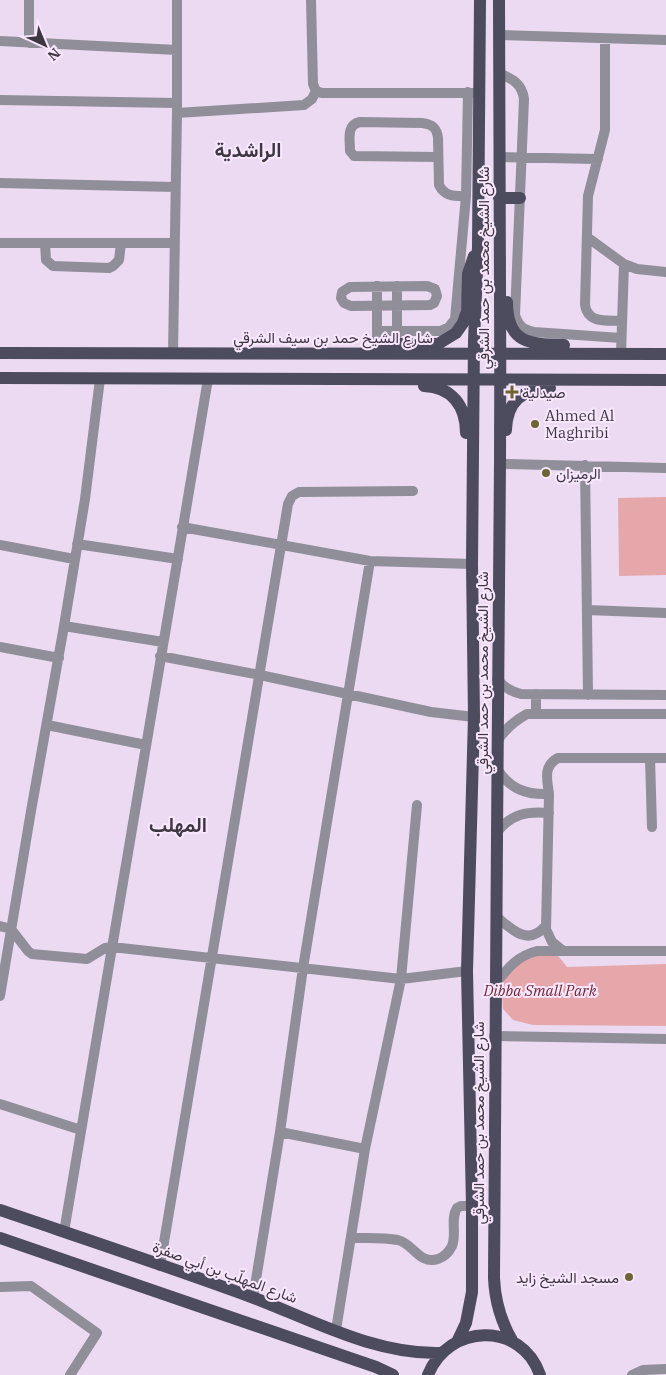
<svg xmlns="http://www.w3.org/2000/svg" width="666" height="1375" font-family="'IBM Plex Serif',Vazirmatn,serif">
<rect width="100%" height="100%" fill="#ebdaf1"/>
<path fill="#e6a7ab" d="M 666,497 L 666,575 L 619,576 L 618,498 Z
M 555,952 L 567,967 L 666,964 L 666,1026 L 533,1025 L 513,1020 L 503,1009 L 502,989 L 506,970 L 527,954 Z"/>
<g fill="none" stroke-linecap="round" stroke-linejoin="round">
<path stroke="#8f8e99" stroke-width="10" d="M 29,0 L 29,43
M 311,0 L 313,84 L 316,91 L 322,93 L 474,93
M 499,35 L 666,40
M 605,39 L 605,130 L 588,196 L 585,305 C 588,324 607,320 622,321
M 0,41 L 177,50
M 499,73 C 512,79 522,83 524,99 L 515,315 C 518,325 523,330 534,332 L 621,338
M 0,100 L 176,103
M 177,113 L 304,105 L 312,99 L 316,91
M 438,157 L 354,156 L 350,151 C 350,139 346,125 360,122 L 422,123 C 432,124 437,128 438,138 L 439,185 C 445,197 455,196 466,196
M 499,157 L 598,159
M 0,183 L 175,187
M 587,237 L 624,264 L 637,269 L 666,272
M 0,243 L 174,243
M 45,243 L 46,260 L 53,266 L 109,268 L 113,266 L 119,260 L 121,243
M 397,286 L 397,335
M 427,286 L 435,289 L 437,296 L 434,303 L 430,305 L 351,306 L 344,303 L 341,298 L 342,292 L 350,287 Z
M 377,331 L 441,331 L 449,327 L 455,319 L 466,196 L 468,92
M 173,353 L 177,113 L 177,0
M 377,353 L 377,286
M 621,354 L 624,264
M 505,464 L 666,468
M 585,465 L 588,695
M 182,527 L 370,561 L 472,564
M 77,544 L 178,559
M 0,545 L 74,559
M 587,610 L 666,613
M 64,626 L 163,642
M 0,647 L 59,658
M 160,656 L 260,675 L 431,712 L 474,717
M 497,679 C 504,687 510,691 521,694 L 666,695
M 536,714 L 536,694
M 47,725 L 146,745
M 498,740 C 506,728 514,721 527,714 L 666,714
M 650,758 L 652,827
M 497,769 C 510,789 526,795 549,794
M 497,832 C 511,814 527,811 549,813
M 497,917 C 512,930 529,947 546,925
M 0,926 L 11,929 L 28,951 L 32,954 L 87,959 L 105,948 L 112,947 L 401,979 L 467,971
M 562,950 L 552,942 L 546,929 L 549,794 C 547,779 543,766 558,758 L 666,758
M 496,983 C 508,968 517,956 537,951 L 666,951
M 0,996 L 31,811 L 64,626 L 85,499 L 100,379
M 494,1036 L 666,1039
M 0,1104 L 81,1130
M 280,1132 L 365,1149
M 64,1232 L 208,379
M 351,1238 C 366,1238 383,1237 398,1240 C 414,1244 419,1265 438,1259 C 444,1257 449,1252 452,1246 C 457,1234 450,1219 457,1208 L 461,1206 L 472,1206
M 160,1266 L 288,504 L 292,496 L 299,492 L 413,491
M 0,1287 L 31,1286 L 97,1333 L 70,1375
M 253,1298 L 280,1132 L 303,968 L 370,561
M 336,1330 L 365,1149 L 401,979 L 417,805
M 632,1375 L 643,1370 L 666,1369"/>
<path stroke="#4d4b5e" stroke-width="12" d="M 499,0 C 499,154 501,308 500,462 C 499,734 494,1006 494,1278 C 495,1302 501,1322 513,1342
M 499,198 L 520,198
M 507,302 C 507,344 530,344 564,345
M 375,347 L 393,344 L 438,344 L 456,333 L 463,323 L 467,311 L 468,274 L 474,256
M 0,353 L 666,354
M 0,378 L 666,380
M 424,386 C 452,387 466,406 466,433
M 506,430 C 507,401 522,389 550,388
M 0,1210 C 85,1239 170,1267 254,1298 C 314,1321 376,1355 441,1353
M 0,1238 L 376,1367 L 393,1375
M 457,1342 L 466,1323 L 472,1292 L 472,1206 L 467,971 L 474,717 L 472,564 L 474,340 L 478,247 L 480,0
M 428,1375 C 448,1323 522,1321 540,1375"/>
</g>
<g fill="#6d6532" stroke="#f9e7ff" stroke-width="2">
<path d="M509.5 384.5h5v5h5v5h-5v5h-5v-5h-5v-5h5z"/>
<circle cx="535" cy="424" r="5"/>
<circle cx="546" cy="473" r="5"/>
<circle cx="629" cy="1277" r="5"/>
</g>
<g text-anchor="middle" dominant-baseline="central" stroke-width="4" stroke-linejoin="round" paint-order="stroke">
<g font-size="15" fill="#3e3741" stroke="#f9e7ff">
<text transform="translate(483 268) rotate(-90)">شارع الشيخ محمد بن حمد الشرقي</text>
<text x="333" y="337">شارع الشيخ حمد بن سيف الشرقي</text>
<text transform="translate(482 673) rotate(-90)">شارع الشيخ محمد بن حمد الشرقي</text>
<text transform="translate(478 1123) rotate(-90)">شارع الشيخ محمد بن حمد الشرقي</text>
<text transform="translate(225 1272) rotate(20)">شارع المهلّب بن أبي صفرة</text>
</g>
<g font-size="15" fill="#3e3741" stroke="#f9e7ff" text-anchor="start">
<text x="522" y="392">صيدلية</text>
<text x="545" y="415">Ahmed Al<tspan x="545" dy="17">Maghribi</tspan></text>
<text x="556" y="473">الرميزان</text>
<text x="619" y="1277" text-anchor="end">مسجد الشيخ زايد</text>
</g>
<g font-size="15" font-style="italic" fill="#712732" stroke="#f9e7ff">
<text x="540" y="990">Dibba Small Park</text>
</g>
<g font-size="20" font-weight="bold" fill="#3e3741" stroke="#f9e7ff">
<text x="248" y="149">الراشدية</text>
<text x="178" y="824">المهلب</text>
</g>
</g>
<g transform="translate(45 45) rotate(136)" stroke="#f9e7ff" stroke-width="4" paint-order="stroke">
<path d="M0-4L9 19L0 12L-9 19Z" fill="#3e3741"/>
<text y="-8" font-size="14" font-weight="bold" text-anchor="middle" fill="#3e3741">N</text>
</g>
</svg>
